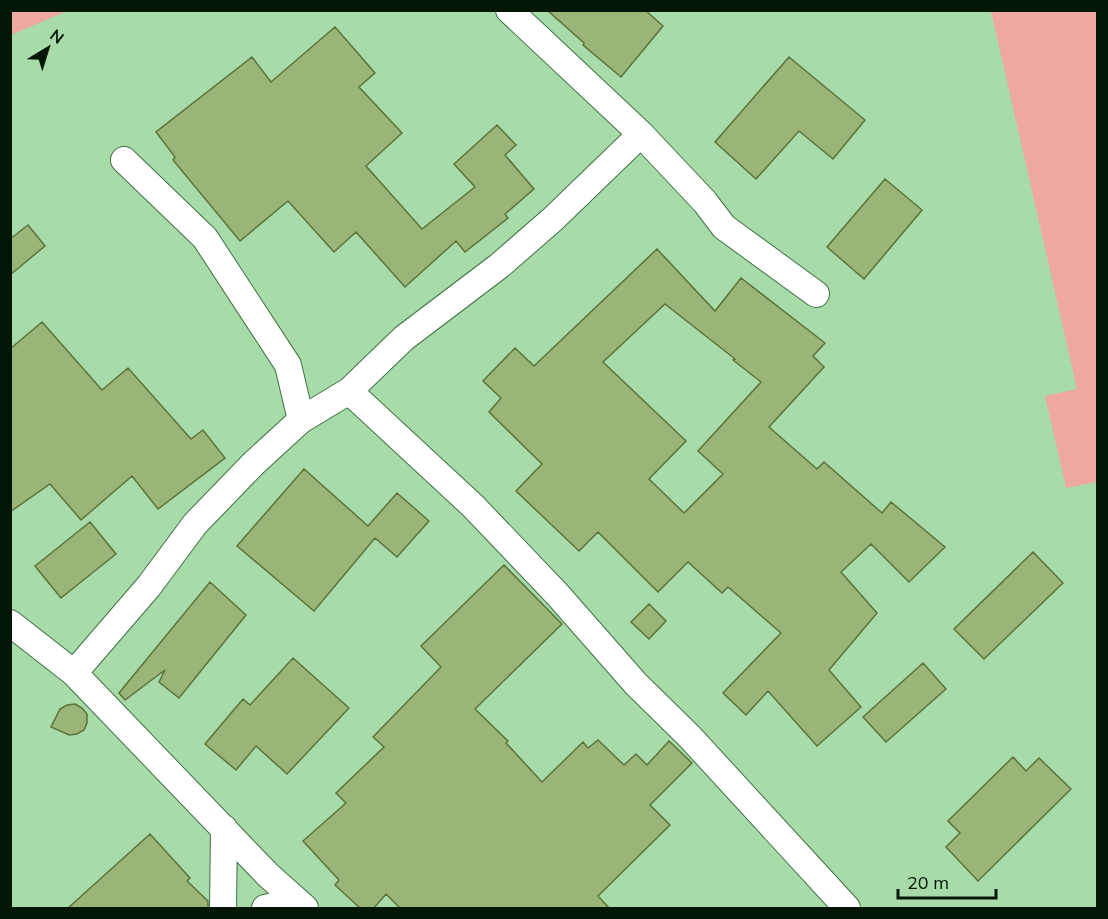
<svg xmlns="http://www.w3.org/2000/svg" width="1108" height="919" font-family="Mulish,sans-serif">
<rect width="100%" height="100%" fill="#a7dcaa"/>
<path fill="#eea8a0" d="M 11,10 L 67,10 L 67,11 L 11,35 Z
M 991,11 L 1097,11 L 1097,482 L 1066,488 L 1045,396 L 1077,389 Z"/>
<path fill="#9bb477" stroke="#5c7338" stroke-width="1.5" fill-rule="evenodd" d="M 547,10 L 645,10 L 663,26 L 621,77 L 583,45 L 584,43 Z
M 335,27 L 375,73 L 359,87 L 402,133 L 366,166 L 422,229 L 475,187 L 454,164 L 497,125 L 516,145 L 505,155 L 534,189 L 505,214 L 508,218 L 465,252 L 456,241 L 405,287 L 356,232 L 334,252 L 288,201 L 240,241 L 173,160 L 175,157 L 156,132 L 252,57 L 271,82 Z
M 789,57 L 865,120 L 833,159 L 799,131 L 756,179 L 715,142 Z
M 885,179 L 922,210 L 864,279 L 827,247 Z
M 28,225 L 45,246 L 10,275 L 10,239 Z
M 657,249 L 715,311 L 741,278 L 825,343 L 813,356 L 824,367 L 769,427 L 817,469 L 824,462 L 882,513 L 891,502 L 945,547 L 909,582 L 871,544 L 841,572 L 877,613 L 829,670 L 861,707 L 817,746 L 768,691 L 746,715 L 723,693 L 781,633 L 728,587 L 722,593 L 688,562 L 658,592 L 598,532 L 579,551 L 516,491 L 542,464 L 489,412 L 501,398 L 483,381 L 515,348 L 534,366 ZM 665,304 L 735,359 L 733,360 L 761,382 L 698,451 L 723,474 L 684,513 L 649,479 L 686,441 L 603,362 Z
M 42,322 L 102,390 L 128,368 L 191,439 L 203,430 L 225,458 L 158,509 L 132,476 L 81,520 L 50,484 L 10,512 L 10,349 Z
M 304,469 L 368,526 L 397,493 L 429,521 L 397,557 L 375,538 L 314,611 L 237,546 Z
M 90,522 L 116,554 L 61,598 L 35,566 Z
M 1033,552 L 1063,583 L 984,659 L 954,629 Z
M 504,565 L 562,624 L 475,709 L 508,741 L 506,743 L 542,782 L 583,742 L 588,748 L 598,740 L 624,765 L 636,754 L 647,765 L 669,741 L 692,763 L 650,805 L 670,825 L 598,896 L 610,909 L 401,909 L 386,894 L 373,909 L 361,909 L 335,885 L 339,880 L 303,841 L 346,803 L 336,793 L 384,747 L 373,737 L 441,667 L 421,646 Z
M 210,582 L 246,615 L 179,698 L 159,682 L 165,670 L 125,700 L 119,693 Z
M 649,604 L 666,621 L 649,639 L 631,622 Z
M 293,658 L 349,708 L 287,774 L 256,746 L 236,770 L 205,744 L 243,699 L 250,705 Z
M 923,663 L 946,689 L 886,742 L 863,717 Z
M 75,704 L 82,708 L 87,714 L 87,723 L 84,730 L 77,734 L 69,735 L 51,727 L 60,709 L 67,705 Z
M 1013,757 L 1026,771 L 1039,758 L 1071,789 L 978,881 L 946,847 L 960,833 L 948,821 Z
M 150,834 L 190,878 L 187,881 L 208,901 L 208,909 L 67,909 Z"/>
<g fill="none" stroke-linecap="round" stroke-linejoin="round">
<g stroke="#407145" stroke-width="28">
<path id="minor" d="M 641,134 L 705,202 L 724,227 L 816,294
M 124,160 L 205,238 L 288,365 L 301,420
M 349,391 L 473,506 L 557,594 L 636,684 L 690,737 L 847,908
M 10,623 L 74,673 L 268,875 L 305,908
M 74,673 L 149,586 L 195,524 L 253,464 L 301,420 L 349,391 L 404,338 L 499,266 L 553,219 L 641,134 L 509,10
M 223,908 L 224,828
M 265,908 L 296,901"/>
</g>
<use href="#minor" stroke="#fff" stroke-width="26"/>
</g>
<rect width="1108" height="919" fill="none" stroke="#041706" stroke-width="24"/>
<g transform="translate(48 48) rotate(38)" stroke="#a7dcaa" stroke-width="4.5" paint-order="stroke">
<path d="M0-4.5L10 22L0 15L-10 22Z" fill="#041706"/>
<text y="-9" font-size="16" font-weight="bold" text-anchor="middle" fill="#041706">N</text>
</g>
<path d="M898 889v9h98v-9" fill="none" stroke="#041706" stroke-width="3"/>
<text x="907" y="889" font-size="18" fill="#041706" stroke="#a7dcaa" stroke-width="4.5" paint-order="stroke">20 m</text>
</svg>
